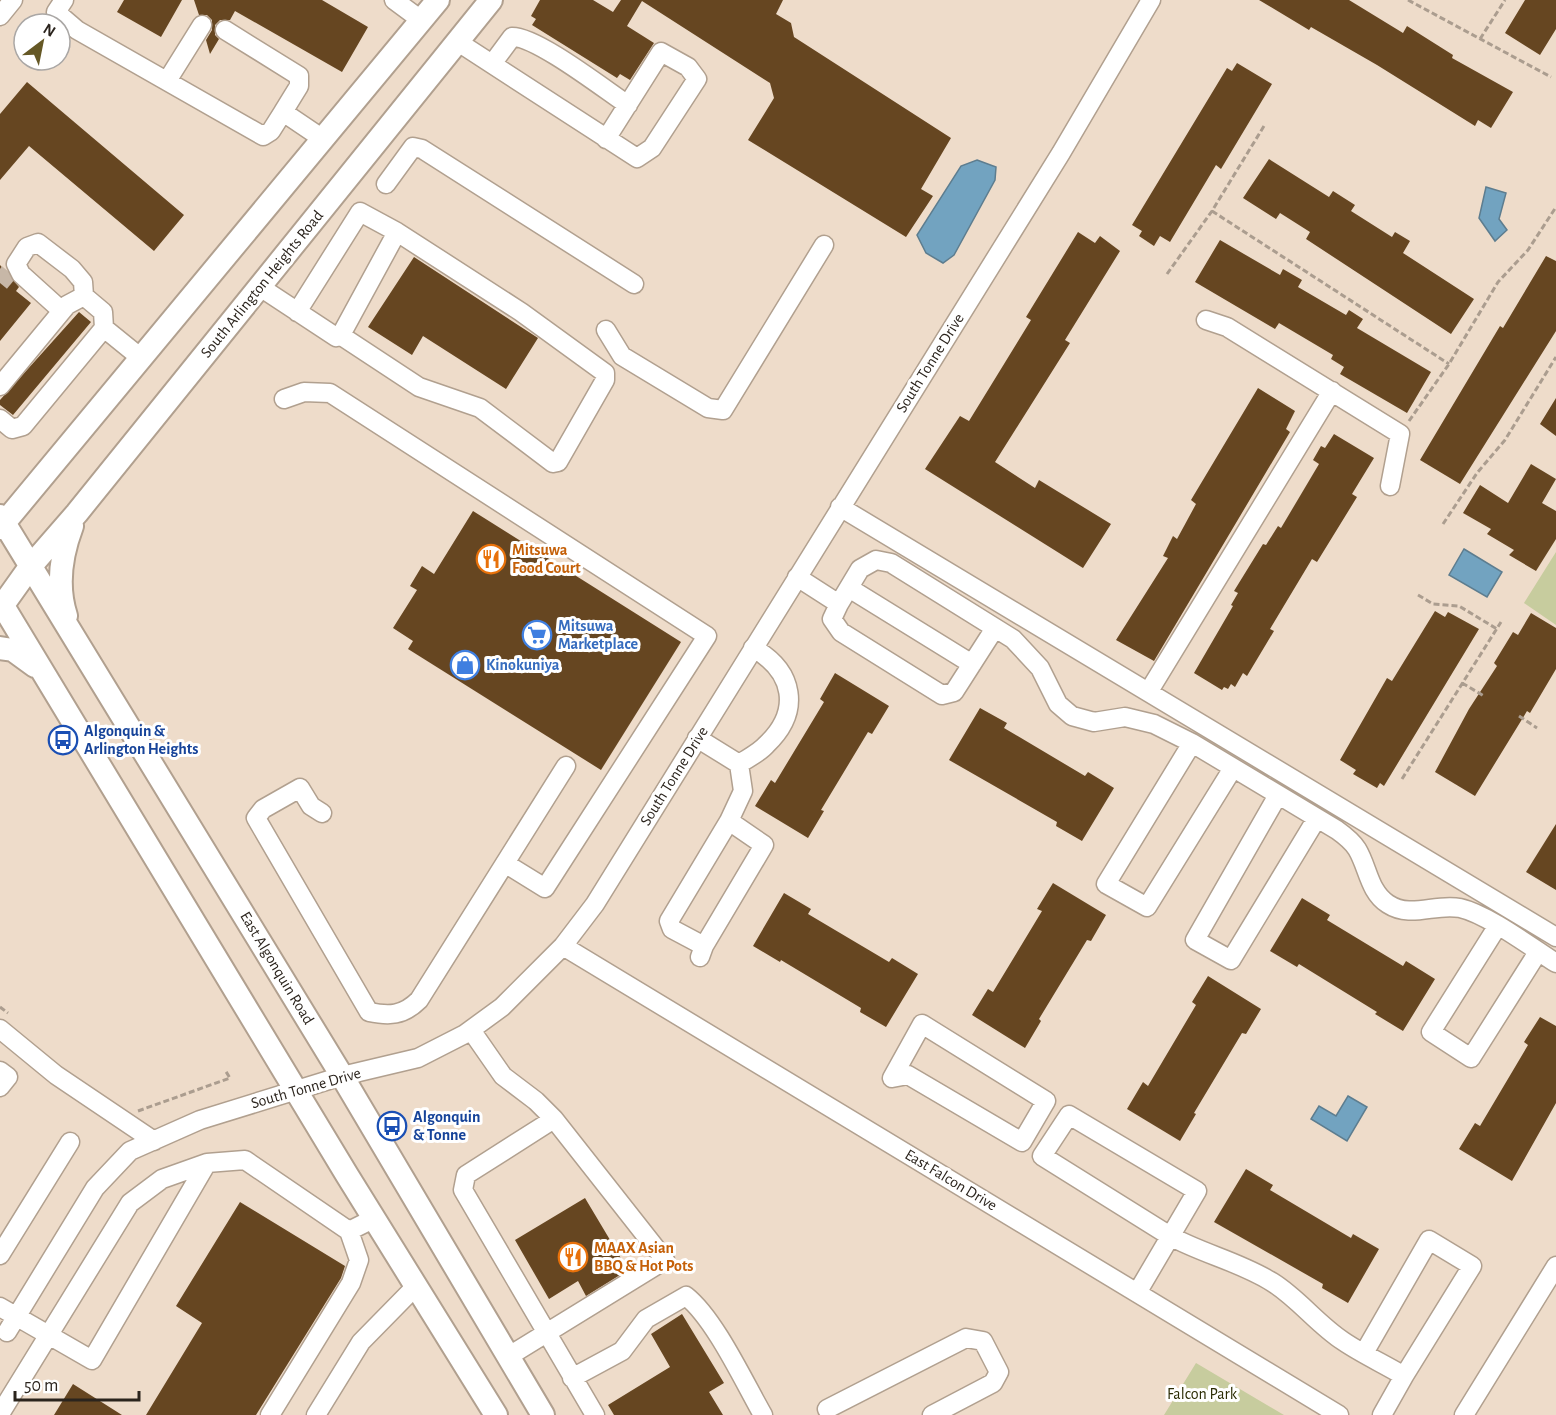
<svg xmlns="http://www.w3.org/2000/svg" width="1556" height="1415" font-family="'Alegreya Sans',sans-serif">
<rect width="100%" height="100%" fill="#eedcca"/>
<path fill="#c7cc9e" d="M 1556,552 L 1556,625 L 1524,603 Z
M 1196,1363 L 1284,1415 L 1164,1415 Z"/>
<path fill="#72a3c0" stroke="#5d7d8f" stroke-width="1.5" d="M 977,160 L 996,167 L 995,180 L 954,255 L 943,263 L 926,253 L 917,235 L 961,166 Z
M 1486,187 L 1506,193 L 1499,219 L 1507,230 L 1495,241 L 1479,218 Z
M 1464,549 L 1502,572 L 1487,597 L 1449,575 Z
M 1348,1096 L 1367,1107 L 1347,1141 L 1311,1119 L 1319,1106 L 1336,1116 Z"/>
<path fill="#664621" d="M 124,0 L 182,0 L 161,37 L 117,12 Z
M 194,0 L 322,0 L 368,27 L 342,72 L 235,11 L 230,20 L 220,20 L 215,25 L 215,35 L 219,39 L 210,54 L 206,40 L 212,30 L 212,20 L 207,15 L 199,15 Z
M 540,0 L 593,0 L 613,12 L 621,0 L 783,0 L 776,14 L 791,23 L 794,37 L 951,138 L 921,189 L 933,196 L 906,237 L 748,140 L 774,98 L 770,83 L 642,1 L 627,26 L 654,43 L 630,80 L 620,74 L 617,78 L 532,25 L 536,19 L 531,16 Z
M 1259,0 L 1349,0 L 1403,33 L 1407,26 L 1453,55 L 1452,58 L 1513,92 L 1491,128 L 1478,120 L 1475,126 L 1377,65 L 1311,27 L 1309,30 Z
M 1525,0 L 1556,0 L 1556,29 L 1540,55 L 1505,33 Z
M 1237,63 L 1272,84 L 1221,169 L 1216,165 L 1170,242 L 1160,236 L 1154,246 L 1139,236 L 1142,231 L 1132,225 L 1227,68 L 1232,71 Z
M 27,82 L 184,215 L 154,251 L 29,146 L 0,180 L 0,114 Z
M 1269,159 L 1329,197 L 1333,191 L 1355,205 L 1351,211 L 1392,237 L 1395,232 L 1410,241 L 1403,253 L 1474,299 L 1451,334 L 1306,239 L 1310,232 L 1280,213 L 1276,219 L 1243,198 Z
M 1078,232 L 1095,243 L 1100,236 L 1120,251 L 1065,340 L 1070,343 L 995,462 L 1035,488 L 1039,480 L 1111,524 L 1083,568 L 925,469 L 960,416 L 969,421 L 1031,320 L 1026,317 Z
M 1220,240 L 1280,275 L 1283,269 L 1302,280 L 1298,287 L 1346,315 L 1349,310 L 1363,319 L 1357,328 L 1431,372 L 1407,413 L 1340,374 L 1344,367 L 1331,359 L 1333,355 L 1279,323 L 1275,329 L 1195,282 Z
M 1546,256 L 1556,261 L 1556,331 L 1460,484 L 1420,460 L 1500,326 L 1503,328 Z
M 414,257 L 538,338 L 506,389 L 423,336 L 412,355 L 368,327 Z
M 0,265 L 19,287 L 16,291 L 31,303 L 0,341 Z
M 79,312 L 91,322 L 13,415 L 0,405 L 0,400 Z
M 1258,388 L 1295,411 L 1286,429 L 1290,432 L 1154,661 L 1116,640 L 1168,558 L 1163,556 L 1173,536 L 1177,539 L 1196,504 L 1191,500 Z
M 1556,398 L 1556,436 L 1540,424 Z
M 1334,434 L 1374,458 L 1352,494 L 1357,497 L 1317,562 L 1312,559 L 1270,629 L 1274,631 L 1247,676 L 1243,673 L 1235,687 L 1231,684 L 1228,689 L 1224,687 L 1222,690 L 1194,673 L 1233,606 L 1231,605 L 1238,593 L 1234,591 L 1263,544 L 1266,545 L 1278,526 L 1281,528 L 1319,464 L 1313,460 L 1321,446 L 1325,448 Z
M 1531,464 L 1556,479 L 1542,503 L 1556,511 L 1556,539 L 1536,571 L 1509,555 L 1514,550 L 1487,534 L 1491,529 L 1463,513 L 1480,485 L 1508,503 Z
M 473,511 L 681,642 L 601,770 L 408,649 L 413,641 L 393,628 L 417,590 L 410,586 L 422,566 L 434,574 Z
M 1435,611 L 1445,617 L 1448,612 L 1479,629 L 1384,786 L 1380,783 L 1377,788 L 1353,774 L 1356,770 L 1340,760 L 1387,678 L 1392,681 Z
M 1531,613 L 1556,628 L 1556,669 L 1530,713 L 1527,711 L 1475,796 L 1435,772 L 1469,709 L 1497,666 L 1494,663 L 1513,632 L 1518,635 Z
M 835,673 L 889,706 L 872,734 L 868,732 L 821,810 L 824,811 L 808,838 L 755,806 L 771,780 L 775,783 L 824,702 L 820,699 Z
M 980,708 L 1007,723 L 1004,728 L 1085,776 L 1088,772 L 1114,788 L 1082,841 L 1056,826 L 1057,822 L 949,760 Z
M 1556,824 L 1556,890 L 1526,872 Z
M 1053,883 L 1106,915 L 1091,941 L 1087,940 L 1039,1019 L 1041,1021 L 1025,1048 L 972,1015 L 988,989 L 993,992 L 1042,911 L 1037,909 Z
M 784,893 L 811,909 L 808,914 L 889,962 L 892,958 L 918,974 L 886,1027 L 860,1012 L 861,1008 L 781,960 L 780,962 L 753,946 Z
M 1302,898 L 1330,915 L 1327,920 L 1403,966 L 1406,961 L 1435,979 L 1403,1031 L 1375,1014 L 1377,1012 L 1299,964 L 1297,967 L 1270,951 Z
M 1208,976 L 1261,1009 L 1246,1034 L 1242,1033 L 1194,1113 L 1196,1114 L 1180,1141 L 1127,1109 L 1143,1082 L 1148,1086 L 1196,1005 L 1192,1002 Z
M 1540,1017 L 1556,1026 L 1556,1103 L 1512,1181 L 1459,1149 L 1475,1123 L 1480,1126 L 1528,1045 L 1524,1042 Z
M 1246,1169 L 1273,1185 L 1270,1190 L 1351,1238 L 1353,1234 L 1379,1249 L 1348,1303 L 1322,1288 L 1323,1284 L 1214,1222 Z
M 585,1198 L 628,1270 L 586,1296 L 578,1281 L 549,1299 L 515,1240 Z
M 240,1202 L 345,1266 L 341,1278 L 256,1415 L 146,1415 L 202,1323 L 176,1306 Z
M 682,1314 L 724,1383 L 709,1392 L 723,1415 L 614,1415 L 608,1405 L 670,1367 L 651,1334 Z
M 73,1384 L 122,1415 L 54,1415 Z"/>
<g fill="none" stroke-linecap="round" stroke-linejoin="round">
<path stroke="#c7b7a7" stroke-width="18" stroke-dasharray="18 9" stroke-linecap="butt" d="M 0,283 L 9,272"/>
<g stroke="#b1a08f" stroke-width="21">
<path id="minor" d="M 64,0 L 56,12 L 77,30 L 263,136 L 271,131 L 283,112
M 394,0 L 421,20
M 0,16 L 13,0
M 225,30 L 299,76 L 299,86 L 283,112 L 323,139
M 458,42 L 637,158 L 652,148 L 697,79 L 688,67 L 661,52 L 606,139
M 492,64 L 512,37 C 536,36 604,89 628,105
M 167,81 L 202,25
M 386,184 L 413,147 L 422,149 L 634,284
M 260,287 L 336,337 L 342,333 L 397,232 L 360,212 L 297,312
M 62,311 L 21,274 L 16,264 L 27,247 L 38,243 L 72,269 L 83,282 L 84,296
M 1206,320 L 1227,327 L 1400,434 L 1390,486
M 606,330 L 622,356 L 708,408 L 723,410 L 824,245
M 340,335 L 419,387 L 480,408 L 553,463 L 558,462 L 605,380 L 605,373 L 521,312 L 397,232
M 0,386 L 67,305 L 84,296 L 103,312 L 104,328 L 141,358
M 284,399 L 304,392 L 330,393 L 707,636 L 545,888 L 506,864
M 0,419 L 12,429 L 23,426 L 104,328
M 840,507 L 1556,937
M 797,577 L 839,604 L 860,569 L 876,560 L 891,563 L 1013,639 L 1040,668 L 1058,704 L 1072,716 L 1094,722 L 1125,717 L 1154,724 L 1192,743 L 1337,830 C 1344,835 1352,841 1357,849 C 1368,867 1369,892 1388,904 C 1411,919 1435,903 1460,908 C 1487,914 1531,947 1556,963
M 849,588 L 972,664
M 839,604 L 832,619 L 841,632 L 942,695 L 954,692 L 995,628
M 1149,691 L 1332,391
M 697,738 L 739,764 L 743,791 L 729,821 L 764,845 L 704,946 L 700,957
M 1192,743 L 1106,884 L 1147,907 L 1233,768
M 739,764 C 748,758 759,753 766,745 C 802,711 794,671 753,648
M 1278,795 L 1195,940 L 1231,960 L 1317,818
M 322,813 L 311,806 L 300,788 L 263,809 L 256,818 L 369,1012 C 389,1016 403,1016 419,1000 L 566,766
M 1497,927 L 1431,1032 L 1471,1058 L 1538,952
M 563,946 L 1339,1415
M 704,946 L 672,929 L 669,921 L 729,821
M 922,1024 L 1046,1101 L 1022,1142 L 908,1075 L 892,1078 Z
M 0,1029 L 56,1075 L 154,1141
M 471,1030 L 503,1076 L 536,1101 L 554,1119 L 665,1260 L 509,1356
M 0,1071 L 8,1077 L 0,1087
M 554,1119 L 466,1175 L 463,1190 L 595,1415
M 0,1255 L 70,1142
M 1137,1293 L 1197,1191 L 1069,1115 L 1042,1156 L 1170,1236 C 1203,1254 1240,1262 1272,1282 C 1298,1298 1317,1324 1343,1341 C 1362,1354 1384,1364 1404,1376 L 1382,1415
M 0,1307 L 92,1360 L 207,1163
M 7,1332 L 95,1188 L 130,1151 L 200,1120 L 342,1076 L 418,1058 L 465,1034 L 502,1007 L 563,946 L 595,904 L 1061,153 L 1151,0
M 1364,1353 L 1429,1240 L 1472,1266 L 1404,1376
M 572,1378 L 622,1351 L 646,1319 L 686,1296 C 715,1319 744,1382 763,1415
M 827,1409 L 966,1338 L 983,1341 L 999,1372 L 993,1383 L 932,1415
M 0,1414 L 130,1203 L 162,1179 L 207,1163 L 245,1160 L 349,1231 L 373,1219
M 270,1415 L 351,1283 L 359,1260 L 349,1231
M 316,1415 L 361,1342 L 415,1287
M 1464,1415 L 1556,1266"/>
</g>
<g stroke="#b1a08f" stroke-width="26">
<path id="major" d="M 0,516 L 342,1076 L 543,1415
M 0,528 L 438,0
M 0,601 L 347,1175 L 496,1415
M 0,609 L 30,567 L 77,513 L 491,0
M 66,616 C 56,585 61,555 72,526
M 0,648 L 13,650 L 35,666"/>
</g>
<path stroke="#ab9d8f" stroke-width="3" stroke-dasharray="6 3" stroke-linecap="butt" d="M 1408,0 L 1551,77
M 1480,39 L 1505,0
M 1212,211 L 1449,364
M 1167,274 L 1212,211 L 1264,126
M 1409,421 L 1449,364 L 1498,282 L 1528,250 L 1556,207
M 1443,524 L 1477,473 L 1505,440 L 1556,357
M 1418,595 L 1433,604 L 1459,606 L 1497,629
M 1462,683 L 1484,696
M 1519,716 L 1537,728
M 1402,779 L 1501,622
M 0,1007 L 8,1013
M 138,1111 L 230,1078 L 225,1070"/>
<use href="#minor" stroke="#fff" stroke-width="18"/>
<use href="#major" stroke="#fff" stroke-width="22"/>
</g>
<defs>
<g id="restaurant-ring" transform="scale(1.5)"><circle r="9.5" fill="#fff" stroke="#e8710a" stroke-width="1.5"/><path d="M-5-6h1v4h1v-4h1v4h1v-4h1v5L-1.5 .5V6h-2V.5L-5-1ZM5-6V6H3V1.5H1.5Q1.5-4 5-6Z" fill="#e8710a"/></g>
<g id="supermarket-ring" transform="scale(1.5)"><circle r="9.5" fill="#fff" stroke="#3f7fe0" stroke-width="1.5"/><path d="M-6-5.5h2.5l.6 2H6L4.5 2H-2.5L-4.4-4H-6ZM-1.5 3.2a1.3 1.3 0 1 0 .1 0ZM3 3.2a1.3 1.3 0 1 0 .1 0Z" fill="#3f7fe0"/></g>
<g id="shop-ring" transform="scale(1.5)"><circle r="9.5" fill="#fff" stroke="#3f7fe0" stroke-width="1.5"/><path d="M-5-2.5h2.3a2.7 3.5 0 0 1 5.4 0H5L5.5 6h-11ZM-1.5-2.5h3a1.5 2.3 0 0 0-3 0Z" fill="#3f7fe0"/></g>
<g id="bus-ring" transform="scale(1.5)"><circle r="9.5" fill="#fff" stroke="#1a4fb4" stroke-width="1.5"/><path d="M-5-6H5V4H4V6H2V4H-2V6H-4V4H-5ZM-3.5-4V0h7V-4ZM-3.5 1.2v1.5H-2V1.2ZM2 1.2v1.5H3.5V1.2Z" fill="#1a4fb4"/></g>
</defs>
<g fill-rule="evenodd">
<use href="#restaurant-ring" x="491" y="559"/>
<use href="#supermarket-ring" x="537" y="635"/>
<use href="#shop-ring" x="465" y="665"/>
<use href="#bus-ring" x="63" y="740"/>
<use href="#bus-ring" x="392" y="1126"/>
<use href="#restaurant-ring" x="573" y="1257"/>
</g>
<g text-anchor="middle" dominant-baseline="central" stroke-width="6" stroke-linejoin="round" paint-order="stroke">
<g font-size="16" fill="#2b241d" stroke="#fff">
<text transform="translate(262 284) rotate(-51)">South Arlington Heights Road</text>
<text transform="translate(930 363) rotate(-58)">South Tonne Drive</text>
<text transform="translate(674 776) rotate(-58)">South Tonne Drive</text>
<text transform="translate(277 968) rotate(59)">East Algonquin Road</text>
<text transform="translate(306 1088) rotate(-16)">South Tonne Drive</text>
<text transform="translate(951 1180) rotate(31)">East Falcon Drive</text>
</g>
<g font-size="16" font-weight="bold" fill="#c56008" stroke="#fff" text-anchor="start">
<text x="512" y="550">Mitsuwa<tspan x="512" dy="18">Food Court</tspan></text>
<text x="594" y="1248">MAAX Asian<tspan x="594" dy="18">BBQ &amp; Hot Pots</tspan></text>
</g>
<g font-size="16" font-weight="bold" fill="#366cbe" stroke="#fff" text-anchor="start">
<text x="558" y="626">Mitsuwa<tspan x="558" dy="18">Marketplace</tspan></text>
<text x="486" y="665">Kinokuniya</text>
</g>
<g font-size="16" font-weight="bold" fill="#164399" stroke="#fff" text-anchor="start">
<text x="84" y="731">Algonquin &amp;<tspan x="84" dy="18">Arlington Heights</tspan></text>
<text x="413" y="1117">Algonquin<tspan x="413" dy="18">&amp; Tonne</tspan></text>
</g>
<g font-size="16" fill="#2b2c04" stroke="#fff">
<text x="1202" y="1394">Falcon Park</text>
</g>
</g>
<g transform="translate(42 42) rotate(32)"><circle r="28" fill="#ffffff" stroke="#aaa7a5" stroke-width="1.5"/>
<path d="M0-4.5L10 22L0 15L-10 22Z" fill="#655825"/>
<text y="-9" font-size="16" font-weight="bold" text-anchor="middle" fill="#2b241d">N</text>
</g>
<path d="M15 1391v9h124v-9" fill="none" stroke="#2b241d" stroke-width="3"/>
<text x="24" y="1391" font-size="18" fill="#2b241d" stroke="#ffffff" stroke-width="4.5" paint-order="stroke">50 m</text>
</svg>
